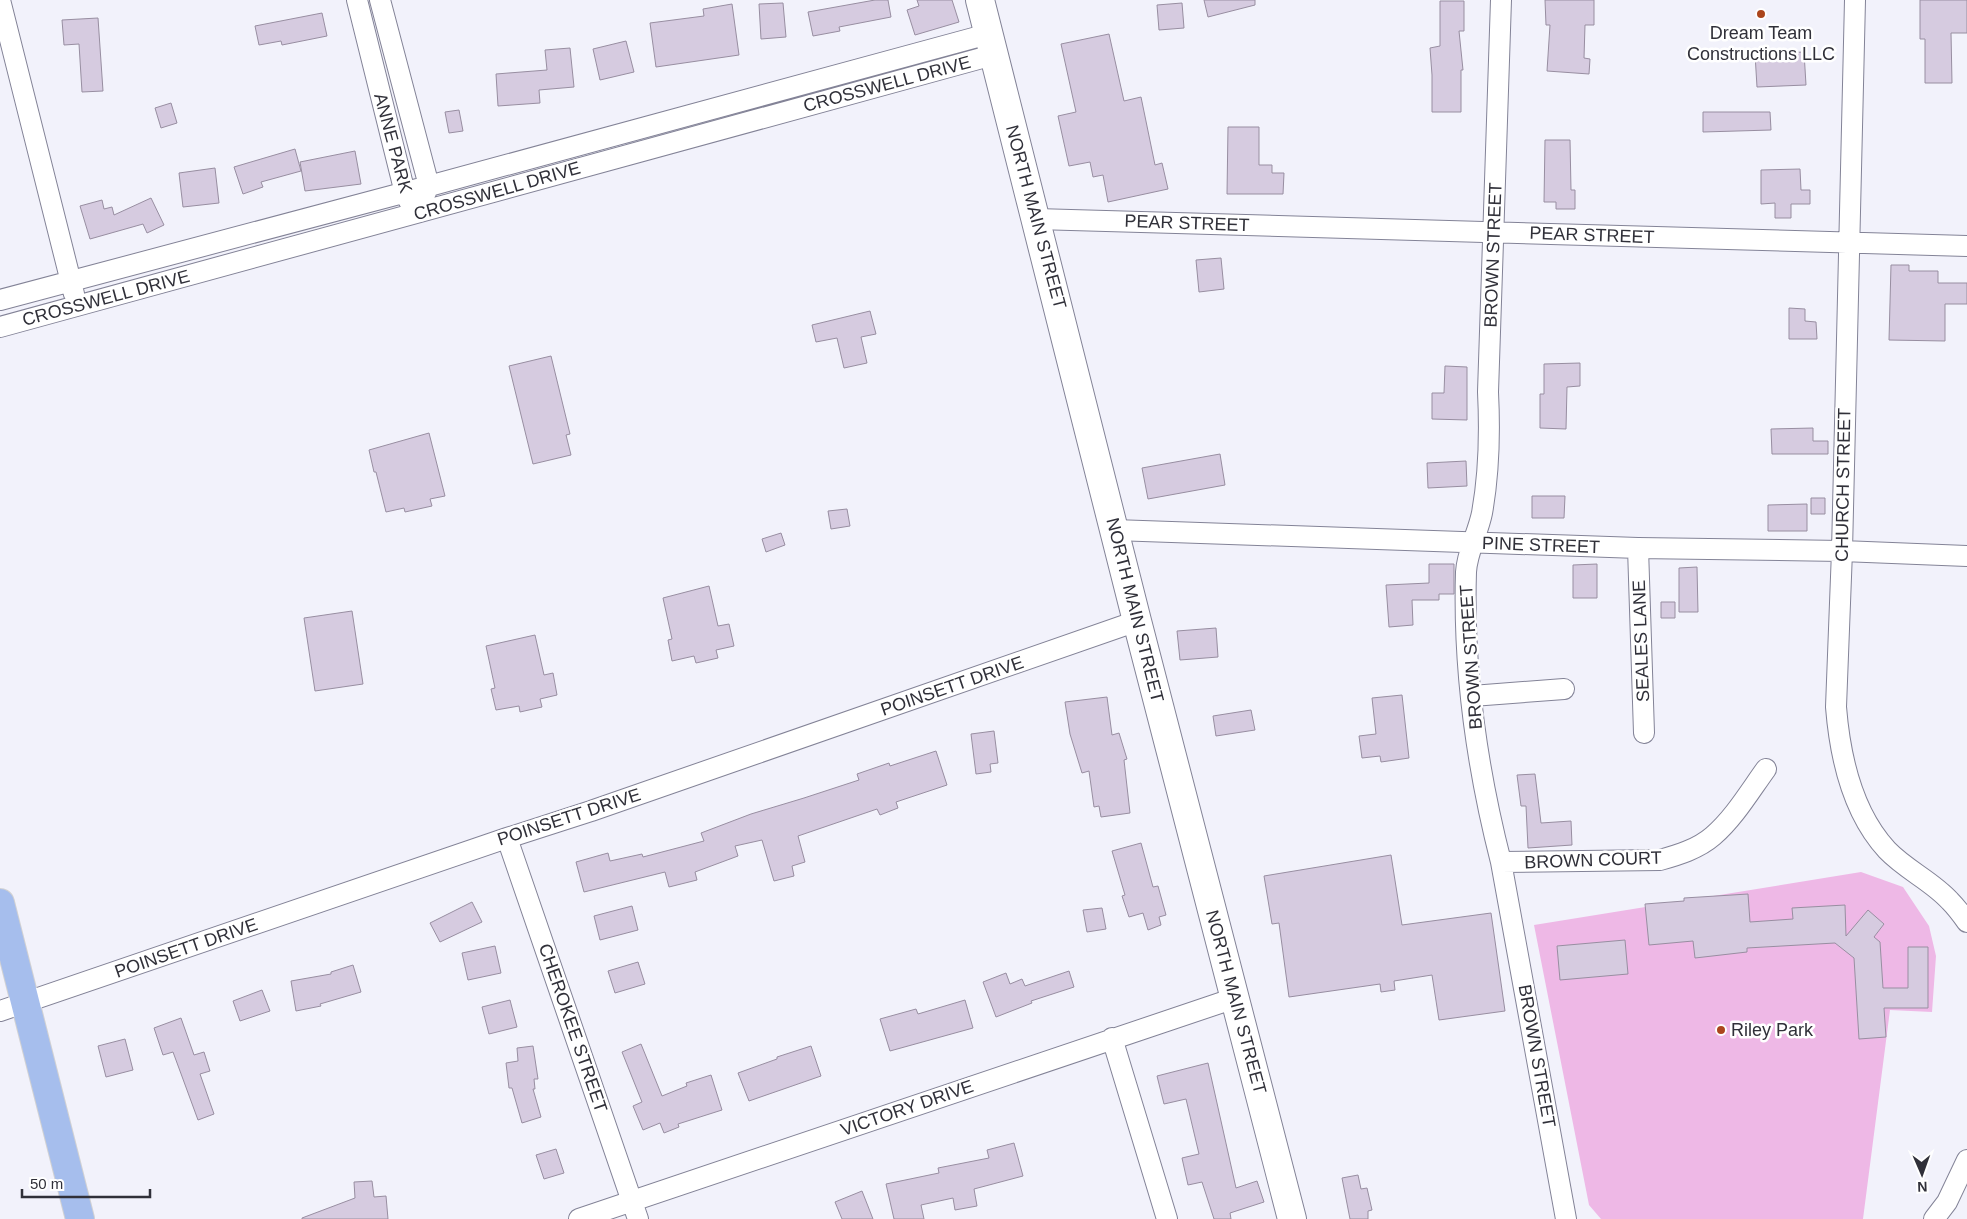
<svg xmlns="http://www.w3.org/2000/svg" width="1967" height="1219" font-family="Helvetica,sans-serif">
<rect width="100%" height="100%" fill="#f2f2fb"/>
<path fill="#eeb8e6" d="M 1861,872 L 1903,887 L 1929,926 L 1936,956 L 1932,1012 L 1890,1010 L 1863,1219 L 1601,1219 L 1589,1205 L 1534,925 Z"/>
<path fill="#d6cbe0" stroke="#988ea1" d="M 875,0 L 888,0 L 891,17 L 839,27 L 840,31 L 813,36 L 808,12 Z
M 917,0 L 952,0 L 959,22 L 915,35 L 907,10 L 919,6 Z
M 1204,0 L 1255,0 L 1255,5 L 1208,17 Z
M 1545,0 L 1594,0 L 1594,25 L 1585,25 L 1584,58 L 1590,59 L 1589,74 L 1547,71 L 1550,25 L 1546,25 Z
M 1920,0 L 1967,0 L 1967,33 L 1951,33 L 1952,83 L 1925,83 L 1925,39 L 1920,39 Z
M 1440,1 L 1464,1 L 1464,31 L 1459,31 L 1463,70 L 1461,70 L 1461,112 L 1432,112 L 1432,75 L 1430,48 L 1440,46 Z
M 783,3 L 786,37 L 761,39 L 759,4 Z
M 1182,3 L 1184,28 L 1159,30 L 1157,5 Z
M 732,4 L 739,55 L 656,67 L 650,23 L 704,16 L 703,9 Z
M 322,13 L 327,36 L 282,45 L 281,41 L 259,45 L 255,26 Z
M 98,18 L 103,91 L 82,92 L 79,44 L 64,45 L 62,20 Z
M 1109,34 L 1124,101 L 1141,97 L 1155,165 L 1162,163 L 1168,189 L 1108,202 L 1103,175 L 1093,177 L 1090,162 L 1069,166 L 1058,116 L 1076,112 L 1061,44 Z
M 626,41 L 634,72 L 600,80 L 593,49 Z
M 570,48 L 574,87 L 539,90 L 540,103 L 498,106 L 496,74 L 547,70 L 545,50 Z
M 1804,52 L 1806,85 L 1757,87 L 1755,54 Z
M 171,103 L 177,123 L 161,128 L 155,108 Z
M 459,110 L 463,131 L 449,133 L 445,112 Z
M 1703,112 L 1770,112 L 1771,130 L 1703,132 Z
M 1228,127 L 1259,127 L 1259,165 L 1272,165 L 1272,173 L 1284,173 L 1283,194 L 1227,194 Z
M 1545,140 L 1570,140 L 1571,190 L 1575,190 L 1575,209 L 1556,209 L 1556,202 L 1544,202 Z
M 295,149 L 301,171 L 261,182 L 263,187 L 243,194 L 234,167 Z
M 355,151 L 361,184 L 305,191 L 300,162 Z
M 215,168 L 219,203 L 183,207 L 179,173 Z
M 1800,169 L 1801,190 L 1810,190 L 1810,204 L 1791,204 L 1791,218 L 1775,218 L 1775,203 L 1761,204 L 1761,170 Z
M 151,198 L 164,225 L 147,233 L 143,224 L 90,239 L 80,206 L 102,200 L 104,209 L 112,207 L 114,215 Z
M 1221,258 L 1224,289 L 1199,292 L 1196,260 Z
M 1891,265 L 1909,265 L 1909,271 L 1938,271 L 1938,283 L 1967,283 L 1967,304 L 1945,304 L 1945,341 L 1889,340 Z
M 1789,308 L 1805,309 L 1805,321 L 1816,322 L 1817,339 L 1789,339 Z
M 870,311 L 876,334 L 861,337 L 867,363 L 844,368 L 837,338 L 816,342 L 812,325 Z
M 551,356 L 570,434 L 566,435 L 571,455 L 533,464 L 509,366 Z
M 1580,363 L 1580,386 L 1567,387 L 1566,429 L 1540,428 L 1540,394 L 1544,394 L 1544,364 Z
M 1445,366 L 1467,367 L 1467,420 L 1432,419 L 1432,393 L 1444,393 Z
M 1813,428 L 1813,441 L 1828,441 L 1828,454 L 1772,454 L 1771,429 Z
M 429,433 L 445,496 L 430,499 L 432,506 L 405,512 L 404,508 L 386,512 L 376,472 L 374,472 L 369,450 Z
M 1220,454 L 1225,485 L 1148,499 L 1142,468 Z
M 1466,461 L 1467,486 L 1428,488 L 1427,463 Z
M 1532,496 L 1565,496 L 1564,518 L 1532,518 Z
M 1811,498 L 1825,498 L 1825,514 L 1811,514 Z
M 1807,504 L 1807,531 L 1768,531 L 1768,505 Z
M 847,509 L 850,526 L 831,529 L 828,511 Z
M 781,533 L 785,545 L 766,552 L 762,539 Z
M 1429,564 L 1454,564 L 1454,594 L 1439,594 L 1439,600 L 1412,600 L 1413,625 L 1389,627 L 1386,585 L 1429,583 Z
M 1597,564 L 1597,598 L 1573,598 L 1573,565 Z
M 1697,567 L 1698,612 L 1679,612 L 1679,568 Z
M 709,586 L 718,626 L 729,624 L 734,646 L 716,650 L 718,658 L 696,663 L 694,656 L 672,661 L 668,640 L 672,639 L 663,598 Z
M 1661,602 L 1675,602 L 1675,618 L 1661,618 Z
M 352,611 L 363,684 L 315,691 L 304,618 Z
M 1216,628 L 1218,657 L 1180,660 L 1177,631 Z
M 535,635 L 544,675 L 553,673 L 557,695 L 540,699 L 542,707 L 520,712 L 519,706 L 496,710 L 491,689 L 495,688 L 486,646 Z
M 1402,695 L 1409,758 L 1381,762 L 1380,756 L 1362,758 L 1359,736 L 1376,734 L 1372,698 Z
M 1107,697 L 1112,735 L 1119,733 L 1127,759 L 1124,760 L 1130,813 L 1101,817 L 1099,806 L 1094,807 L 1089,771 L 1082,773 L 1070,734 L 1065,702 Z
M 1251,710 L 1255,730 L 1216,736 L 1213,716 Z
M 994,731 L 998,763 L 990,764 L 991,772 L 976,774 L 971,734 Z
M 936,751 L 947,785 L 896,802 L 898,808 L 880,815 L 877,809 L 798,836 L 805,862 L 792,866 L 794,876 L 774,881 L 762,840 L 735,846 L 738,856 L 695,872 L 697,880 L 669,887 L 665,872 L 584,892 L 576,862 L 608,853 L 610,861 L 642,854 L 643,857 L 704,841 L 701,833 L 751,814 L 804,798 L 859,780 L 857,774 L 889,763 L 890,766 Z
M 1535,774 L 1541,823 L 1571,821 L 1572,845 L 1528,848 L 1526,806 L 1521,806 L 1517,775 Z
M 1141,843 L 1153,887 L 1158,886 L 1166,915 L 1159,917 L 1161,925 L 1148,930 L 1143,913 L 1129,917 L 1122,896 L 1125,895 L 1112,851 Z
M 1391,855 L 1402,925 L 1491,913 L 1505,1011 L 1439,1020 L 1432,975 L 1394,981 L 1395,990 L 1381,992 L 1380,984 L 1289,997 L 1279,923 L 1272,924 L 1264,876 Z
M 1748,894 L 1750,922 L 1793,919 L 1792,908 L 1845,905 L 1846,936 L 1868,910 L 1884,924 L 1874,937 L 1880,942 L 1883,988 L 1908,988 L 1908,947 L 1928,947 L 1928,1008 L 1884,1008 L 1886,1037 L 1859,1039 L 1854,958 L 1835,943 L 1747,948 L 1747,952 L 1695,958 L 1693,941 L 1649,945 L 1645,904 L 1684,901 L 1684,898 Z
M 472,902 L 482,922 L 440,942 L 430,923 Z
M 632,906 L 638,930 L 600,940 L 594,916 Z
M 1102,908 L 1106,929 L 1087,932 L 1083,910 Z
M 1625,940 L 1628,974 L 1560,980 L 1557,946 Z
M 495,946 L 501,973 L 468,980 L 462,953 Z
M 638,962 L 645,984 L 615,993 L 608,971 Z
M 353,965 L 361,992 L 320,1004 L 321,1006 L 296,1011 L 291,981 L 331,974 L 331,972 Z
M 1069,971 L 1074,987 L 1031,1001 L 1032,1003 L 996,1017 L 983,982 L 1006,973 L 1010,984 L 1022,979 L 1025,986 Z
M 262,990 L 270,1011 L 240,1021 L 233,1001 Z
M 510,1000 L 517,1027 L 489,1034 L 482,1007 Z
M 965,1000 L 973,1028 L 890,1051 L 880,1019 L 916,1009 L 918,1014 Z
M 181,1018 L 194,1055 L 204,1052 L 210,1071 L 200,1074 L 214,1114 L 198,1120 L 173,1052 L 163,1055 L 154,1028 Z
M 125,1039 L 133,1070 L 106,1077 L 98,1046 Z
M 641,1044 L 662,1096 L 687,1086 L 686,1083 L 711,1075 L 722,1110 L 678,1124 L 679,1127 L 664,1133 L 660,1123 L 643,1130 L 633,1106 L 642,1102 L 622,1052 Z
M 533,1046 L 538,1079 L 534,1079 L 535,1089 L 533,1089 L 541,1117 L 522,1123 L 512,1088 L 509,1088 L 506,1063 L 518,1061 L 517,1048 Z
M 811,1046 L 821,1076 L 749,1101 L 738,1073 L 777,1059 L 777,1057 Z
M 1208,1063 L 1236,1188 L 1257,1181 L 1264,1202 L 1230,1213 L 1231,1219 L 1214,1219 L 1202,1182 L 1188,1185 L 1182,1158 L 1199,1154 L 1186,1099 L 1164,1104 L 1157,1076 Z
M 1014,1143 L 1023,1176 L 974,1189 L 977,1206 L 955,1210 L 953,1198 L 921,1205 L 924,1219 L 894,1219 L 886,1184 L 939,1173 L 938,1168 L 989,1158 L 987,1150 Z
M 556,1149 L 564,1173 L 544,1179 L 536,1155 Z
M 1358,1175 L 1361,1189 L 1367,1188 L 1372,1210 L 1368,1211 L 1368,1219 L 1350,1219 L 1342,1178 Z
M 372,1181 L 374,1197 L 386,1196 L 388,1219 L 302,1219 L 302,1218 L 355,1198 L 354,1182 Z
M 862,1191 L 873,1219 L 842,1219 L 835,1202 Z"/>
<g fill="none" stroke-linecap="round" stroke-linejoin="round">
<g stroke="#838397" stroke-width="22">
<path id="minor" d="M 0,0 L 74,294
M 357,0 L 405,193 L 410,203
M 380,0 L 429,186 L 423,198
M 1501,0 L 1488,392 C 1490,432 1489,474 1482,513 C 1478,533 1467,552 1466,572 C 1463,669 1477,768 1501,862 L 1566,1219
M 1855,0 L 1842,551 L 1836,707 C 1840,757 1852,812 1887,850 C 1906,870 1932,881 1950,901 C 1956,907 1962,915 1967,922
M 1036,219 L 1967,246
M 0,300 L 429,186 L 988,34
M 0,327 L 993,55
M 1114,530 L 1638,548 L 1842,551 L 1967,556
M 1638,548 L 1644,733
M 1472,696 L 1564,689
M 507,838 L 638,1219
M 1501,862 L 1660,860 C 1678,855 1698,849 1713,836 C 1734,818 1750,791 1766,769
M 0,1011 L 507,838 L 591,811 L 1137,621
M 1112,1038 L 1167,1219
M 579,1219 L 1235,998
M 1934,1219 L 1947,1202 L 1967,1160"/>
</g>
<g stroke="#838397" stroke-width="30">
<path id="secondary" d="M 980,0 L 1137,621 L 1292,1219"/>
</g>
<g stroke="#d1d1d3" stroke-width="30">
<path id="primary" d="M 0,903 L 80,1219"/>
</g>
<use href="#minor" stroke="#fff" stroke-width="20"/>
<use href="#secondary" stroke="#fff" stroke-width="28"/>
<use href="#primary" stroke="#a6beed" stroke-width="28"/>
</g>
<g fill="#ab451c" stroke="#fff" stroke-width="2">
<circle cx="1761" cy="14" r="5"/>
<circle cx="1721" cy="1030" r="5"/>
</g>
<g text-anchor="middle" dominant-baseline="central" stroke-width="5" stroke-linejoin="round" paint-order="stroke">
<g font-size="18" fill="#303039" stroke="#fff">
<text x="1761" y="33">Dream Team<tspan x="1761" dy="21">Constructions LLC</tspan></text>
<text x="1731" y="1030" text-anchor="start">Riley Park</text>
</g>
<g font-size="18" fill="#303039" stroke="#fff">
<text transform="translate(887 84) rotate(-15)">CROSSWELL DRIVE</text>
<text transform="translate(393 143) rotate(75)">ANNE PARK</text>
<text transform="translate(497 191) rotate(-16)">CROSSWELL DRIVE</text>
<text transform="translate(1036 217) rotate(75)">NORTH MAIN STREET</text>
<text transform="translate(1187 223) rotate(2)">PEAR STREET</text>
<text transform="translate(1592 235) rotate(2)">PEAR STREET</text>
<text transform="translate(1493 255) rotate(-88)">BROWN STREET</text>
<text transform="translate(106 298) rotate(-15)">CROSSWELL DRIVE</text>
<text transform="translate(1843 485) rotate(-89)">CHURCH STREET</text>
<text transform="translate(1541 545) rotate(2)">PINE STREET</text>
<text transform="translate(1135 610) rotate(76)">NORTH MAIN STREET</text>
<text transform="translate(1641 641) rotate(-92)">SEALES LANE</text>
<text transform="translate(1471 657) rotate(-94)">BROWN STREET</text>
<text transform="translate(952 686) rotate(-19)">POINSETT DRIVE</text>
<text transform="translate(569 817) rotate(-18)">POINSETT DRIVE</text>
<text transform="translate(1593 860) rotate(-2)">BROWN COURT</text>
<text transform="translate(186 948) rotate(-19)">POINSETT DRIVE</text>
<text transform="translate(1236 1002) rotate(75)">NORTH MAIN STREET</text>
<text transform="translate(573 1028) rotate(71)">CHEROKEE STREET</text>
<text transform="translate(1537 1056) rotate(80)">BROWN STREET</text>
<text transform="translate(907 1108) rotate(-19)">VICTORY DRIVE</text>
</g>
</g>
<g transform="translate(1922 1174) rotate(178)" stroke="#ffffff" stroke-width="4" paint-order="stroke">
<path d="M0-4L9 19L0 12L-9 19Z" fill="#303039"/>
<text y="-8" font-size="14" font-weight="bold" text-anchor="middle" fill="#303039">N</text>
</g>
<path d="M22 1189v8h128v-8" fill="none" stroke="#303039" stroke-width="2.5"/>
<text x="30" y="1189" font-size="15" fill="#303039" stroke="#ffffff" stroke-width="4" paint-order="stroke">50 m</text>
</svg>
